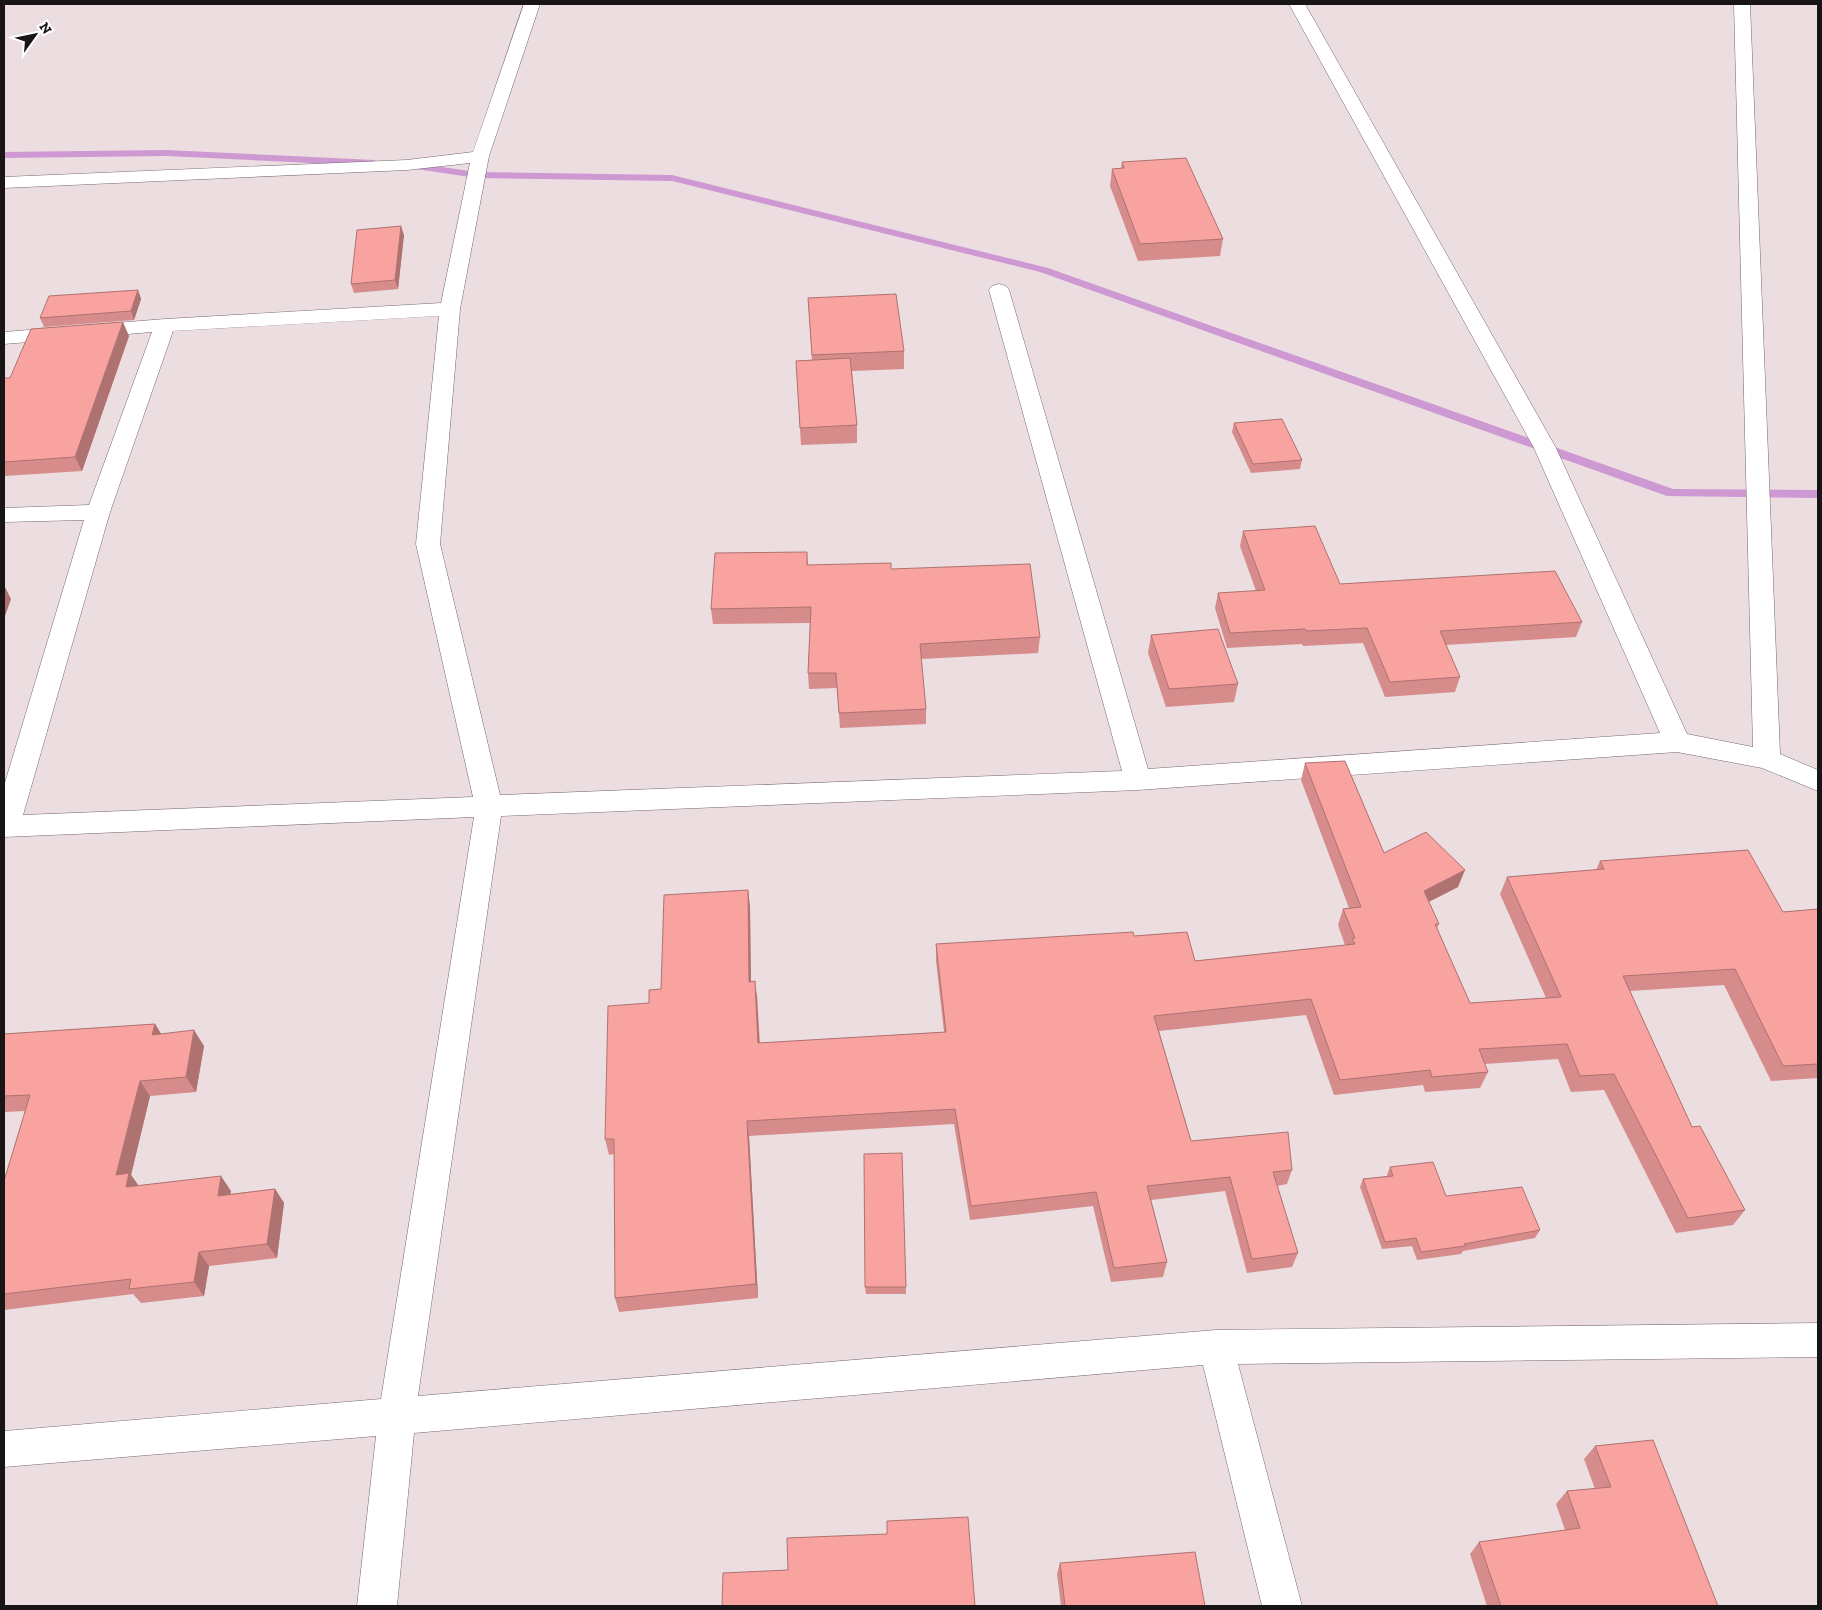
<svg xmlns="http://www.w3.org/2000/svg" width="1822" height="1610" font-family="'Zilla Slab',serif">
<rect width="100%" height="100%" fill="#ecdde0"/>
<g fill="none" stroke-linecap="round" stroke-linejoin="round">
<path fill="#ce98d3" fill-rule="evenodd" d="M 166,150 L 374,160 L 379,163 L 374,166 L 166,156 L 4,158 L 4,152 Z
M 406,162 L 477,172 L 672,175 L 1048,268 L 1673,489 L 1818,490 L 1818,498 L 1667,496 L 1040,272 L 672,181 L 477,178 L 402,167 L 401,165 Z"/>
<g stroke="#75686b" stroke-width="1">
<path id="minor" d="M 524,4 L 540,4 L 489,156 L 460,309 L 440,544 L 500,795 L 1122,771 L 989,290 L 992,286 L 999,284 L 1006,286 L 1009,290 L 1148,769 L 1660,733 L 1534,448 L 1289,4 L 1305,4 L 1556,448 L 1687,734 L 1753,747 L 1734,4 L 1750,4 L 1780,754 L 1818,770 L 1818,791 L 1762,768 L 1677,752 L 1138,790 L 501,816 L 418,1396 L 1216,1330 L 1818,1323 L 1818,1357 L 1238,1364 L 1302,1606 L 1262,1606 L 1203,1365 L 414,1433 L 397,1606 L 357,1606 L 376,1436 L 4,1467 L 4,1431 L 381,1399 L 474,817 L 4,837 L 4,786 L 84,520 L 4,522 L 4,508 L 89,505 L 152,332 L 4,344 L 4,332 L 165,319 L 441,303 L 470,163 L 407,170 L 4,188 L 4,177 L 407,160 L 473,152 ZM 439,316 L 416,544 L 473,797 L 23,815 L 110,512 L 173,331 Z"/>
</g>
<use href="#minor" fill="#fff" fill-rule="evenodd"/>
</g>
<path fill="#d58c8a" d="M 1122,162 L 1223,239 L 1220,256 L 1138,261 L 1110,186 L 1112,169 L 1121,169 Z
M 404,235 L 398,289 L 354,293 L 351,284 Z
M 138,290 L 141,299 L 134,320 L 44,327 L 40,318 Z
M 808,298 L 904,351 L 904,369 L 852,371 L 857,425 L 857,443 L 801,445 L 796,361 L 812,360 Z
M 129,336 L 82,471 L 4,476 L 4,378 L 10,378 Z
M 1234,423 L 1302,460 L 1300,469 L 1251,473 L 1232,432 Z
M 1243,531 L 1340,584 L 1582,622 L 1576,637 L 1446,645 L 1460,677 L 1455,692 L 1385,697 L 1363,643 L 1303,646 L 1302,644 L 1227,648 L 1215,608 L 1218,593 L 1256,591 L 1240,546 Z
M 807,552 L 808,565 L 891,569 L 1040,637 L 1038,653 L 921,659 L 926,709 L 926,724 L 840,728 L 837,688 L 809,689 L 808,673 L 810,623 L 713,624 L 711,609 Z
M 1151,635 L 1238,684 L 1234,702 L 1166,707 L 1148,653 Z
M 1305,763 L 1384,853 L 1458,887 L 1429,902 L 1439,924 L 1437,928 L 1470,1003 L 1546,998 L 1500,894 L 1507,877 L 1596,870 L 1600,861 L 1783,912 L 1818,909 L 1818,1078 L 1771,1081 L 1724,985 L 1630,991 L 1692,1127 L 1745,1210 L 1733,1225 L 1676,1233 L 1604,1090 L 1571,1092 L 1558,1059 L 1484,1064 L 1488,1072 L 1480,1088 L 1425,1092 L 1423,1085 L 1334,1095 L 1306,1015 L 1159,1031 L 1191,1141 L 1292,1170 L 1287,1184 L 1277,1186 L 1298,1253 L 1292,1267 L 1247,1273 L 1225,1191 L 1151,1200 L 1167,1262 L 1163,1277 L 1111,1282 L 1093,1206 L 970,1220 L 954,1124 L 749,1136 L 758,1298 L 619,1312 L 615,1298 L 614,1154 L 609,1155 L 605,1139 L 649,1003 L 748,890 L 750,907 L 751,981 L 757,997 L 760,1043 L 944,1032 L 936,961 L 936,944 L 1134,936 L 1195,961 L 1345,945 L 1338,925 L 1343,909 L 1349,908 L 1301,780 Z
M 155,1024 L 161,1034 L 204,1046 L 196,1092 L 150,1096 L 131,1175 L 139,1186 L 231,1191 L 230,1194 L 275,1189 L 284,1203 L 277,1258 L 209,1266 L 204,1296 L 141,1303 L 133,1294 L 4,1310 L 4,1181 L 26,1111 L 4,1112 L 4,1034 Z
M 902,1153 L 906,1294 L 866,1294 L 865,1287 Z
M 1390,1167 L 1446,1196 L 1540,1230 L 1535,1238 L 1463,1251 L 1461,1254 L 1417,1260 L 1412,1246 L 1382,1249 L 1360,1187 L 1363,1179 L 1387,1176 L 1387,1175 Z
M 1595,1446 L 1718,1606 L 1487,1606 L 1470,1554 L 1479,1542 L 1565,1530 L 1556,1504 L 1567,1491 L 1595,1489 L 1584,1459 Z
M 1060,1563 L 1205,1606 L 1061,1606 L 1057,1574 Z"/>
<path fill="#ae7270" d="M 401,226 L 404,235 L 398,289 L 395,280 Z
M 138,290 L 141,299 L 134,320 L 131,311 Z
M 123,322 L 129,336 L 82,471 L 75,457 Z
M 4,585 L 11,599 L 4,619 Z
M 1465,870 L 1458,887 L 1418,907 L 1424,891 Z
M 748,890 L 750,907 L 751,998 L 749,982 Z
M 755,981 L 757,997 L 760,1059 L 758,1043 Z
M 155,1024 L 165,1040 L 152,1035 Z
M 194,1030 L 204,1046 L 196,1092 L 186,1077 Z
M 140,1081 L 150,1096 L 131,1175 L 140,1188 L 137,1202 L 116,1175 Z
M 747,1121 L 749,1136 L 758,1298 L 756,1284 Z
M 221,1176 L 231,1191 L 227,1210 L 218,1196 Z
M 275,1189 L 284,1203 L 277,1258 L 267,1244 Z
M 199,1252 L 209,1266 L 204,1296 L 194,1282 Z"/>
<path fill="#f8a3a0" stroke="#ae7270" d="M 1186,158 L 1223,239 L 1140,244 L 1112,169 L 1124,168 L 1122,162 Z
M 401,226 L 395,280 L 351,284 L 357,230 Z
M 138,290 L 131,311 L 40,318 L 49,296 Z
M 896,294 L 904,351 L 812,355 L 808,298 Z
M 123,322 L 75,457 L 4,462 L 4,378 L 10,378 L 31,329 Z
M 850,358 L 857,425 L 800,428 L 796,361 Z
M 1282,419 L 1302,460 L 1253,464 L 1234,423 Z
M 1315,526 L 1340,584 L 1555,571 L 1582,622 L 1440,631 L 1460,677 L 1390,682 L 1367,628 L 1306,631 L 1305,629 L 1230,633 L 1218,593 L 1265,590 L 1243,531 Z
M 807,552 L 807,565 L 891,563 L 891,569 L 1030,564 L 1040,637 L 920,644 L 926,709 L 839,713 L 836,673 L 808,673 L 811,607 L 711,609 L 715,553 Z
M 1218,629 L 1238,684 L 1169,689 L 1151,635 Z
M 1345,761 L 1384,853 L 1426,832 L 1465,870 L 1424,891 L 1439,924 L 1435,924 L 1470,1003 L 1561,997 L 1507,877 L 1604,869 L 1600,861 L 1748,850 L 1783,912 L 1818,909 L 1818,1064 L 1783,1066 L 1735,969 L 1623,976 L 1692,1127 L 1700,1126 L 1745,1210 L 1688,1218 L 1614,1074 L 1580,1076 L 1567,1044 L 1479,1049 L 1488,1072 L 1432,1077 L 1430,1070 L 1340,1080 L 1311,999 L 1154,1016 L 1191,1141 L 1288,1132 L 1292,1170 L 1273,1172 L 1298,1253 L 1252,1259 L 1230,1177 L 1147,1186 L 1167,1262 L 1114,1268 L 1096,1192 L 971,1206 L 955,1109 L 747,1121 L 756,1284 L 615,1298 L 614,1139 L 605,1139 L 608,1006 L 649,1003 L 649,990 L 661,989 L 664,895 L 748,890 L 749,982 L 755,981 L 758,1043 L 946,1032 L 936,944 L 1133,932 L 1134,936 L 1187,932 L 1195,961 L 1355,944 L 1352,939 L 1355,938 L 1343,909 L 1361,907 L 1305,763 Z
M 155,1024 L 152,1035 L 194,1030 L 186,1077 L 140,1081 L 116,1175 L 129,1173 L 126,1187 L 221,1176 L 218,1196 L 275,1189 L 267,1244 L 199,1252 L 194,1282 L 129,1289 L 131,1279 L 4,1294 L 4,1181 L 30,1095 L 4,1096 L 4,1034 Z
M 902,1153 L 906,1287 L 865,1287 L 864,1154 Z
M 1433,1162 L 1446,1196 L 1522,1187 L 1540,1230 L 1464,1244 L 1465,1246 L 1421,1252 L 1416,1238 L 1385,1242 L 1363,1179 L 1393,1176 L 1390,1167 Z
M 1653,1440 L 1718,1606 L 1501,1606 L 1479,1542 L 1580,1528 L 1567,1491 L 1611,1487 L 1595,1446 Z
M 968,1517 L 975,1606 L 722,1606 L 723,1573 L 788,1570 L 787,1538 L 887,1534 L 887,1521 Z
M 1195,1552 L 1205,1606 L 1065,1606 L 1060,1563 Z"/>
<rect width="1822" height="1610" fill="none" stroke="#191415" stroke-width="10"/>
<g transform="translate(35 35) rotate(57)" stroke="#ffffff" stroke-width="4" paint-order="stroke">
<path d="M0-4L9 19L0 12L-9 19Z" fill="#191415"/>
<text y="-8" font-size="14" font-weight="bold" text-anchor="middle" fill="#191415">N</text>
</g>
</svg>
